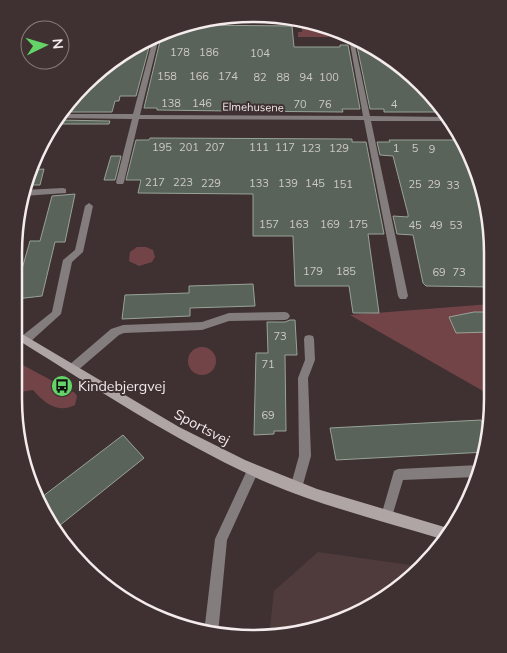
<svg xmlns="http://www.w3.org/2000/svg" width="507" height="653" font-family="Mulish,sans-serif">
<rect width="100%" height="100%" fill="#3f3131"/>
<path fill="#503b3c" d="M 318,552 L 417,566 L 374,607 L 316,631 L 269,637 L 274,591 Z"/>
<path fill="#734447" d="M 294,21 L 315,22 L 335,31 L 336,37 L 298,37 L 298,32 L 302,32 L 302,27 L 295,27 Z
M 137,247 L 146,247 L 153,250 L 155,257 L 152,262 L 139,266 L 129,261 L 130,252 Z
M 491,304 L 490,395 L 350,315 Z
M188 361a14 14 0 1 1 28 0a14 14 0 1 1-28 0Z
M 19,363 L 75,393 L 77,396 L 75,405 C 56,414 44,402 33,390 L 20,392 Z"/>
<path fill="#596359" stroke="#98a398" d="M 194,25 L 292,26 L 294,47 L 340,47 L 340,45 L 348,45 L 360,109 L 342,109 L 343,112 L 230,111 L 157,110 L 157,108 L 144,108 L 161,37 Z
M 151,40 L 136,96 L 120,96 L 119,101 L 115,101 L 112,112 L 61,112 L 63,107 L 133,46 Z
M 357,46 L 364,46 L 399,63 L 442,112 L 384,112 L 384,109 L 370,109 Z
M 57,120 L 58,120 L 110,121 L 109,124 L 55,124 Z
M 150,138 L 352,139 L 352,142 L 366,142 L 384,234 L 368,234 L 379,313 L 353,313 L 349,286 L 295,286 L 293,236 L 253,236 L 253,194 L 138,193 L 141,180 L 126,180 L 136,140 L 149,140 Z
M 389,140 L 463,140 L 478,188 L 474,188 L 493,238 L 492,287 L 426,286 L 423,283 L 413,235 L 397,234 L 393,216 L 408,217 L 408,214 L 393,156 L 380,155 L 377,142 L 390,142 Z
M 111,156 L 121,156 L 115,180 L 104,180 Z
M 44,169 L 40,185 L 25,185 L 30,170 Z
M 75,194 L 65,242 L 55,242 L 42,296 L 16,299 L 16,290 L 30,241 L 40,241 L 52,196 Z
M 253,284 L 255,306 L 190,308 L 190,316 L 122,319 L 125,295 L 189,293 L 189,286 Z
M 474,312 L 491,312 L 491,332 L 456,333 L 449,317 Z
M 290,320 L 295,320 L 297,355 L 285,355 L 286,431 L 274,431 L 274,434 L 254,435 L 256,353 L 268,353 L 267,322 L 285,322 Z
M 481,420 L 489,442 L 486,452 L 336,460 L 330,428 Z
M 123,435 L 144,458 L 54,530 L 46,520 L 38,500 Z"/>
<g fill="none" stroke-linecap="round" stroke-linejoin="round">
<path fill="#847d7d" fill-rule="evenodd" d="M 159,37 L 140,115 L 363,116 L 349,38 L 354,41 L 370,116 L 446,117 L 450,121 L 371,121 L 408,296 L 406,299 L 400,299 L 398,296 L 364,120 L 139,119 L 124,182 L 123,184 L 117,184 L 116,182 L 132,119 L 58,118 L 60,114 L 133,114 L 153,39 Z
M 63,188 L 66,189 L 66,193 L 23,196 L 24,190 Z
M 89,203 L 93,206 L 83,252 L 72,262 L 61,314 L 30,342 L 22,342 L 21,339 L 22,336 L 52,312 L 63,260 L 75,250 L 85,206 Z
M 285,312 L 288,313 L 290,316 L 288,319 L 285,320 L 229,321 L 202,330 L 124,333 L 119,335 L 77,371 L 73,372 L 69,371 L 68,368 L 69,365 L 111,329 L 123,325 L 202,322 L 229,313 Z
M 309,335 L 313,336 L 314,339 L 315,360 L 308,378 L 311,456 L 302,488 L 300,492 L 296,494 L 292,492 L 290,488 L 299,456 L 298,378 L 305,360 L 304,339 L 305,336 Z
M 253,464 L 257,466 L 259,470 L 227,540 L 218,634 L 204,633 L 215,539 L 249,466 Z
M 479,465 L 480,466 L 476,477 L 403,480 L 391,520 L 387,522 L 383,520 L 381,516 L 394,471 L 398,469 Z"/>
<path fill="#b0a5a5" fill-rule="evenodd" d="M 17,331 L 179,427 L 245,460 L 317,489 L 451,529 L 454,530 L 445,540 C 386,522 325,507 268,483 C 180,444 100,391 18,340 Z"/>
</g>
<defs>
<g id="bus-disc" transform="scale(1.125)"><circle r="9.5" fill="#64d468" stroke="#3f3131"/><path d="M-5-6H5V4H4V6H2V4H-2V6H-4V4H-5ZM-3.5-4V0h7V-4ZM-3.5 1.2v1.5H-2V1.2ZM2 1.2v1.5H3.5V1.2Z" fill="#111"/></g>
</defs>
<g fill-rule="evenodd">
<use href="#bus-disc" x="62" y="386"/>
</g>
<g text-anchor="middle" dominant-baseline="central" stroke-width="4" stroke-linejoin="round" paint-order="stroke">
<g font-size="11" fill="#cdc9c7">
<text x="180" y="52">178</text>
<text x="209" y="52">186</text>
<text x="260" y="53">104</text>
<text x="167" y="76">158</text>
<text x="199" y="76">166</text>
<text x="228" y="76">174</text>
<text x="260" y="77">82</text>
<text x="283" y="77">88</text>
<text x="306" y="77">94</text>
<text x="329" y="77">100</text>
<text x="171" y="103">138</text>
<text x="202" y="103">146</text>
<text x="300" y="104">70</text>
<text x="325" y="104">76</text>
<text x="394" y="104">4</text>
<text x="162" y="147">195</text>
<text x="189" y="147">201</text>
<text x="215" y="147">207</text>
<text x="259" y="147">111</text>
<text x="285" y="147">117</text>
<text x="311" y="148">123</text>
<text x="339" y="148">129</text>
<text x="396" y="148">1</text>
<text x="415" y="148">5</text>
<text x="432" y="149">9</text>
<text x="155" y="182">217</text>
<text x="183" y="182">223</text>
<text x="211" y="183">229</text>
<text x="259" y="183">133</text>
<text x="288" y="183">139</text>
<text x="315" y="183">145</text>
<text x="343" y="184">151</text>
<text x="415" y="184">25</text>
<text x="434" y="184">29</text>
<text x="453" y="185">33</text>
<text x="269" y="224">157</text>
<text x="299" y="224">163</text>
<text x="330" y="224">169</text>
<text x="358" y="224">175</text>
<text x="415" y="225">45</text>
<text x="436" y="225">49</text>
<text x="456" y="225">53</text>
<text x="313" y="271">179</text>
<text x="346" y="271">185</text>
<text x="439" y="272">69</text>
<text x="459" y="272">73</text>
<text x="280" y="336">73</text>
<text x="268" y="364">71</text>
<text x="268" y="415">69</text>
</g>
<g font-size="11" fill="#f4ebec" stroke="#3f3131">
<text transform="translate(253 107) rotate(1)">Elmehusene</text>
</g>
<g font-size="14" fill="#f4ebec" stroke="#3f3131" text-anchor="start">
<text x="78" y="386">Kindebjergvej</text>
</g>
<g font-size="14" fill="#f4ebec" stroke="#3f3131">
<text transform="translate(202 427) rotate(28)">Sportsvej</text>
</g>
</g>
<path d="M0 0H507V653H0ZM253 22H253A231 231 0 0 1 484 253V399A231 231 0 0 1 253 630H253A231 231 0 0 1 22 399V253A231 231 0 0 1 253 22Z" fill="#3f3131" fill-rule="evenodd"/>
<path fill="none" stroke="#f4ebec" stroke-width="2.5" d="M253 22H253A231 231 0 0 1 484 253V399A231 231 0 0 1 253 630H253A231 231 0 0 1 22 399V253A231 231 0 0 1 253 22Z"/>
<g transform="translate(45 45) rotate(85)"><circle r="24" fill="#3f3131" stroke="#877b7c"/>
<path d="M0-4L9 19L0 12L-9 19Z" fill="#64d468"/>
<text y="-8" font-size="14" font-weight="bold" text-anchor="middle" fill="#f4ebec">N</text>
</g>
</svg>
